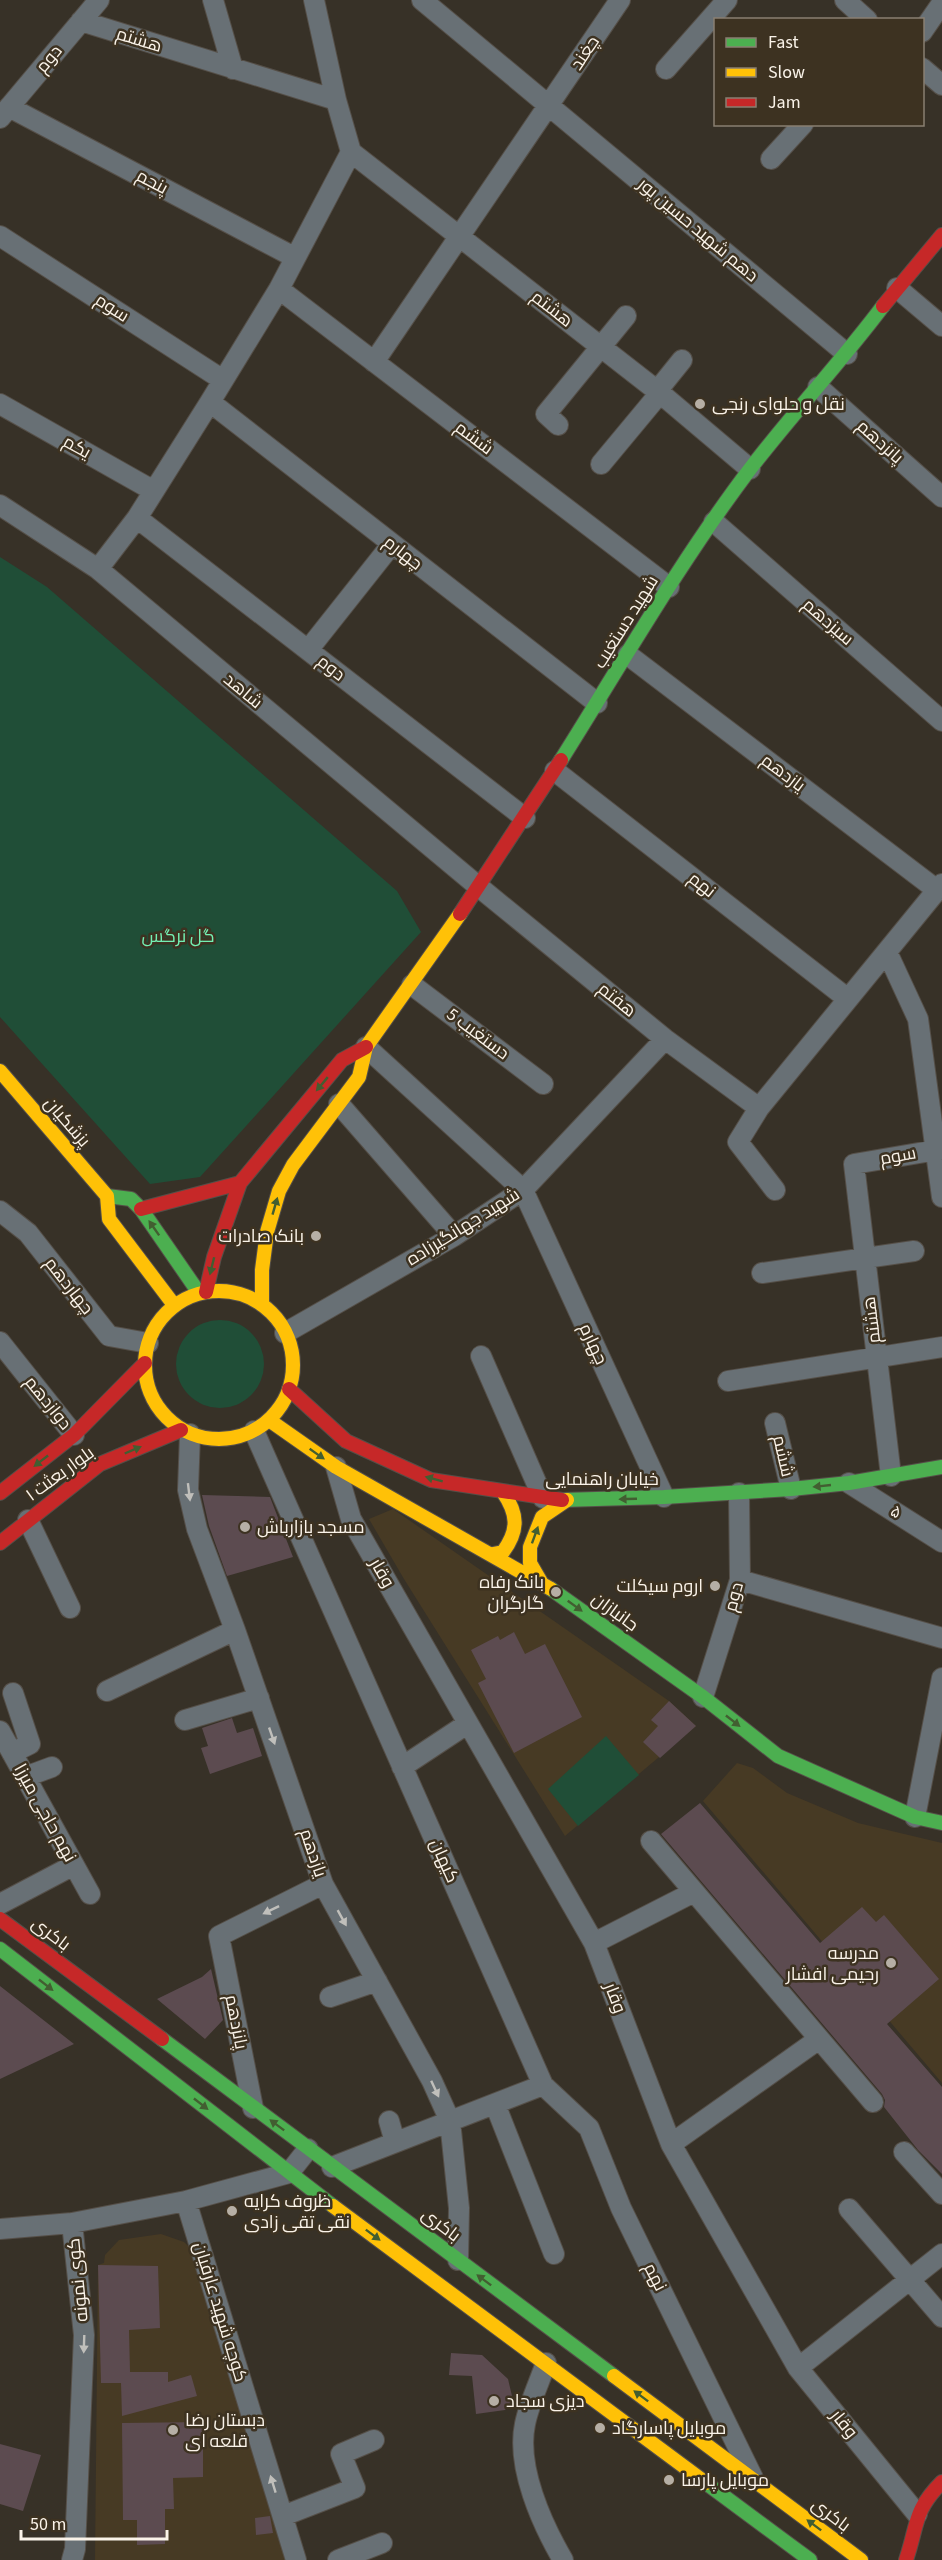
<svg xmlns="http://www.w3.org/2000/svg" width="942" height="2560" font-family="'Source Sans 3',Cairo,sans-serif">
<rect width="100%" height="100%" fill="#373127"/>
<path fill="#473a24" d="M 393,1509 L 669,1701 L 696,1726 L 565,1836 L 404,1579 L 369,1519 Z
M 737,1763 L 753,1768 L 787,1793 L 858,1823 L 942,1843 L 942,2083 L 703,1801 Z
M 161,2234 L 184,2242 L 197,2254 L 288,2560 L 95,2560 L 98,2265 L 104,2263 L 105,2255 L 119,2240 Z"/>
<path fill="#204e37" d="M 0,557 L 47,587 L 397,891 L 421,932 L 200,1177 L 150,1184 L 0,1017 Z
M176 1364a44 44 0 1 1 88 0a44 44 0 1 1-88 0Z
M 606,1736 L 639,1775 L 578,1826 L 548,1789 Z"/>
<path fill="#5c4b50" d="M 202,1495 L 270,1497 L 293,1557 L 227,1576 L 209,1526 Z
M 514,1632 L 525,1654 L 545,1644 L 582,1717 L 514,1753 L 478,1683 L 486,1679 L 471,1650 L 498,1636 L 500,1640 Z
M 669,1701 L 696,1726 L 660,1758 L 643,1742 L 658,1726 L 651,1720 Z
M 232,1718 L 237,1733 L 253,1728 L 262,1756 L 210,1774 L 201,1748 L 208,1746 L 202,1728 Z
M 700,1803 L 820,1943 L 862,1907 L 876,1922 L 884,1915 L 939,1979 L 887,2024 L 942,2087 L 942,2174 L 918,2150 L 884,2107 L 885,2100 L 882,2094 L 661,1834 Z
M 211,1969 L 223,2020 L 205,2039 L 157,1999 L 202,1977 Z
M 0,1986 L 74,2044 L 0,2079 Z
M 98,2265 L 158,2266 L 160,2328 L 129,2330 L 130,2372 L 168,2372 L 168,2382 L 191,2375 L 197,2396 L 122,2416 L 121,2383 L 101,2383 Z
M 451,2353 L 482,2355 L 508,2379 L 512,2396 L 511,2403 L 505,2410 L 476,2414 L 472,2376 L 449,2375 Z
M 203,2422 L 203,2477 L 173,2478 L 174,2509 L 165,2509 L 165,2544 L 137,2545 L 137,2520 L 123,2520 L 122,2423 Z
M 0,2444 L 41,2455 L 23,2511 L 0,2504 Z
M 270,2516 L 273,2533 L 256,2535 L 255,2518 Z"/>
<g fill="none" stroke-linecap="round" stroke-linejoin="round">
<g stroke="#554f48" stroke-width="22">
<path id="street" d="M 213,0 L 233,69
M 422,0 L 847,354
M 845,0 L 867,20
M 81,21 L 336,100
M 922,32 L 942,3
M 922,68 L 942,85
M 666,69 L 727,0
M 9,107 L 294,257
M 0,118 L 99,0
M 351,152 L 660,393 L 750,469
M 771,159 L 803,124
M 0,236 L 223,380
M 897,288 L 942,326
M 279,289 L 669,587
M 374,362 L 620,0
M 818,387 L 942,497
M 657,391 L 682,360
M 210,402 L 597,703
M 0,404 L 154,491
M 558,425 L 546,414 L 626,316
M 601,464 L 660,393
M 0,505 L 98,569 L 479,887 L 665,1039 L 759,1108
M 137,518 L 525,818
M 714,522 L 942,721
M 98,569 L 137,518 L 210,402 L 279,289 L 351,152 L 336,100 L 314,0
M 308,650 L 392,544
M 628,655 L 937,890
M 555,771 L 848,999
M 887,952 L 918,1019 L 942,1197
M 412,985 L 543,1084
M 366,1047 L 523,1190 L 664,1497
M 339,1104 L 454,1236
M 775,1190 L 738,1142 L 759,1108 L 942,884
M 0,1211 L 28,1233 L 109,1336 L 148,1343
M 762,1273 L 914,1251
M 285,1333 L 454,1236 L 523,1190 L 665,1039
M 0,1342 L 74,1435
M 481,1356 L 543,1498
M 728,1381 L 942,1347
M 775,1423 L 791,1489
M 254,1431 L 543,2085 L 589,2128 L 621,2208 L 753,2478
M 190,1434 L 188,1490 L 197,1529 L 235,1630 L 323,1884 L 432,2081 L 450,2121 L 459,2208 L 458,2260
M 336,1467 L 351,1519 L 594,1943 L 671,2144 L 798,2368 L 917,2514
M 891,1476 L 854,1164 L 942,1149
M 849,1483 L 942,1542
M 28,1520 L 70,1608
M 740,1580 L 942,1638
M 107,1691 L 235,1630
M 703,1697 L 740,1580 L 739,1493
M 185,1720 L 259,1698
M 0,1731 L 90,1894
M 12,1753 L 30,1744 L 13,1693
M 402,1767 L 467,1724
M 25,1777 L 52,1767
M 915,1817 L 942,1678
M 651,1841 L 873,2102
M 0,1904 L 74,1865
M 594,1943 L 694,1892
M 330,1997 L 377,1981
M 495,2104 L 554,2254
M 253,2108 L 219,1936 L 323,1884
M 389,2121 L 395,2142
M 671,2144 L 819,2039
M 904,2152 L 942,2194
M 332,2167 L 543,2085
M 186,2201 L 296,2560
M 849,2209 L 942,2317
M 0,2229 L 72,2223 L 186,2201 L 289,2173 L 308,2149
M 546,2363 C 539,2383 529,2404 525,2424 C 516,2467 542,2524 563,2560
M 798,2368 L 942,2254
M 283,2516 L 355,2488 L 341,2454 L 374,2440
M 72,2560 L 75,2549 L 84,2335 L 72,2223
M 338,2560 L 382,2543"/>
</g>
<g stroke="#554f48" stroke-width="16">
<path id="fast" d="M 561,760 C 622,663 681,560 750,469 C 793,413 841,362 883,306
M 107,1196 L 131,1199 L 141,1209 L 199,1293
M 562,1500 L 664,1497 L 791,1489 L 849,1483 L 942,1467
M 551,1589 L 703,1697 L 778,1756 L 915,1817 L 942,1823
M 0,1949 L 333,2206
M 162,2039 L 614,2376
M 706,2483 L 810,2560"/>
</g>
<g stroke="#554f48" stroke-width="16">
<path id="slow" d="M 0,1071 L 107,1196 L 109,1219 L 174,1305
M145 1365a74 74 0 1 1 148 0a74 74 0 1 1-148 0Z
M 262,1305 L 262,1270 L 267,1232 L 279,1191 L 293,1165 L 359,1077 L 366,1047 L 460,914
M 269,1420 L 336,1467 L 551,1589
M 493,1554 L 503,1552 C 519,1530 518,1514 503,1492
M 541,1582 L 530,1563 L 530,1547 L 542,1517 L 567,1500
M 333,2206 L 706,2483
M 614,2376 L 861,2560"/>
</g>
<g stroke="#554f48" stroke-width="16">
<path id="jam" d="M 883,306 L 942,235
M 460,914 L 561,760
M 141,1209 L 240,1183
M 206,1292 L 214,1257 L 240,1183 L 342,1060 L 366,1047
M 289,1389 L 346,1441 L 431,1480 L 562,1500
M 0,1493 L 74,1435 L 145,1363
M 0,1543 L 100,1464 L 181,1430
M 0,1919 L 162,2039
M 906,2560 C 918,2525 913,2511 942,2482"/>
</g>
<use href="#street" stroke="#687075" stroke-width="20"/>
<use href="#fast" stroke="#4caf50" stroke-width="14"/>
<use href="#slow" stroke="#ffc107" stroke-width="14"/>
<use href="#jam" stroke="#c62828" stroke-width="14"/>
</g>
<defs><path id="oneway-solid" d="M-6-.8H1V-3.2L6.5 0L1 3.2V.8H-6Z" transform="scale(1.5)"/></defs>
<g fill="#425e31">
<use href="#oneway-solid" transform="translate(322 1084) rotate(130)"/>
<use href="#oneway-solid" transform="translate(275 1206) rotate(-74)"/>
<use href="#oneway-solid" transform="translate(154 1228) rotate(-125)"/>
<use href="#oneway-solid" transform="translate(212 1266) rotate(104)"/>
<use href="#oneway-solid" transform="translate(133 1450) rotate(-23)"/>
<use href="#oneway-solid" transform="translate(317 1454) rotate(35)"/>
<use href="#oneway-solid" transform="translate(41 1461) rotate(142)"/>
<use href="#oneway-solid" transform="translate(434 1479) rotate(-165)"/>
<use href="#oneway-solid" transform="translate(822 1486) rotate(174)"/>
<use href="#oneway-solid" transform="translate(628 1499) rotate(178)"/>
<use href="#oneway-solid" transform="translate(535 1535) rotate(-70)"/>
<use href="#oneway-solid" transform="translate(575 1606) rotate(36)"/>
<use href="#oneway-solid" transform="translate(733 1721) rotate(38)"/>
<use href="#oneway-solid" transform="translate(46 1985) rotate(38)"/>
<use href="#oneway-solid" transform="translate(201 2104) rotate(38)"/>
<use href="#oneway-solid" transform="translate(277 2125) rotate(-143)"/>
<use href="#oneway-solid" transform="translate(373 2235) rotate(37)"/>
<use href="#oneway-solid" transform="translate(484 2280) rotate(-143)"/>
<use href="#oneway-solid" transform="translate(641 2396) rotate(-143)"/>
<use href="#oneway-solid" transform="translate(814 2525) rotate(-143)"/>
</g>
<g fill="#c0bfbb">
<use href="#oneway-solid" transform="translate(189 1492) rotate(83)"/>
<use href="#oneway-solid" transform="translate(272 1736) rotate(71)"/>
<use href="#oneway-solid" transform="translate(271 1910) rotate(154)"/>
<use href="#oneway-solid" transform="translate(342 1918) rotate(61)"/>
<use href="#oneway-solid" transform="translate(435 2089) rotate(65)"/>
<use href="#oneway-solid" transform="translate(84 2344) rotate(92)"/>
<use href="#oneway-solid" transform="translate(273 2484) rotate(-107)"/>
</g>
<g fill="#b6afa5" stroke="#3d3221" stroke-width="2">
<circle cx="700" cy="404" r="6"/>
<circle cx="316" cy="1236" r="6"/>
<circle cx="245" cy="1527" r="6"/>
<circle cx="715" cy="1586" r="6"/>
<circle cx="556" cy="1592" r="6"/>
<circle cx="891" cy="1963" r="6"/>
<circle cx="232" cy="2211" r="6"/>
<circle cx="494" cy="2401" r="6"/>
<circle cx="600" cy="2428" r="6"/>
<circle cx="173" cy="2430" r="6"/>
<circle cx="669" cy="2480" r="6"/>
</g>
<g text-anchor="middle" dominant-baseline="central" stroke-width="5" stroke-linejoin="round" paint-order="stroke">
<g font-size="18" fill="#faf3e9" stroke="#3d3221">
<text transform="translate(139 40) rotate(17)">هشتم</text>
<text transform="translate(585 53) rotate(-56)">چغند</text>
<text transform="translate(49 59) rotate(-50)">دوم</text>
<text transform="translate(152 182) rotate(28)">پنجم</text>
<text transform="translate(698 230) rotate(40)">دهم شهید حسین پور</text>
<text transform="translate(112 308) rotate(33)">سوم</text>
<text transform="translate(552 309) rotate(38)">هشتم</text>
<text transform="translate(474 438) rotate(37)">ششم</text>
<text transform="translate(880 442) rotate(42)">پانزدهم</text>
<text transform="translate(77 447) rotate(29)">یکم</text>
<text transform="translate(403 553) rotate(38)">چهارم</text>
<text transform="translate(626 622) rotate(-58)">شهید دستغیب</text>
<text transform="translate(828 622) rotate(41)">سیزدهم</text>
<text transform="translate(331 668) rotate(38)">دوم</text>
<text transform="translate(243 691) rotate(40)">شاهد</text>
<text transform="translate(783 773) rotate(37)">یازدهم</text>
<text transform="translate(702 885) rotate(38)">نهم</text>
<text transform="translate(617 1000) rotate(39)">هفتم</text>
<text transform="translate(478 1034) rotate(37)">دستغیب 5</text>
<text transform="translate(67 1122) rotate(49)">پزشکیان</text>
<text transform="translate(898 1156) rotate(-10)">سوم</text>
<text transform="translate(463 1227) rotate(-32)">شهید جهانگیرزاده</text>
<text transform="translate(69 1286) rotate(52)">چهاردهم</text>
<text transform="translate(872 1320) rotate(-97)">هشتم</text>
<text transform="translate(593 1344) rotate(65)">چهارم</text>
<text transform="translate(48 1403) rotate(51)">دوازدهم</text>
<text transform="translate(783 1456) rotate(77)">ششم</text>
<text transform="translate(60 1474) rotate(-36)">بلوار بعثت ۱</text>
<text x="602" y="1479">خیابان راهنمایی</text>
<text transform="translate(896 1512) rotate(32)">۵</text>
<text transform="translate(382 1573) rotate(60)">وقار</text>
<text transform="translate(734 1597) rotate(-75)">دوم</text>
<text transform="translate(615 1612) rotate(36)">جانبازان</text>
<text transform="translate(45 1813) rotate(61)">نهم حاجی میرزا</text>
<text transform="translate(313 1853) rotate(71)">یازدهم</text>
<text transform="translate(444 1861) rotate(66)">کیهان</text>
<text transform="translate(51 1934) rotate(37)">باکری</text>
<text transform="translate(615 1998) rotate(69)">وقار</text>
<text transform="translate(236 2022) rotate(79)">پانزدهم</text>
<text transform="translate(441 2225) rotate(37)">باکری</text>
<text transform="translate(655 2277) rotate(63)">نهم</text>
<text transform="translate(78 2280) rotate(-96)">کوی نمونه</text>
<text transform="translate(220 2312) rotate(73)">کوچه شهید عارفیان</text>
<text transform="translate(844 2424) rotate(51)">وقار</text>
<text transform="translate(831 2515) rotate(37)">باکری</text>
</g>
<g font-size="18" fill="#faf3e9" stroke="#3d3221" text-anchor="start">
<text x="712" y="404">نقل و حلوای رنجی</text>
<text x="304" y="1236" text-anchor="end">بانک صادرات</text>
<text x="257" y="1527">مسجد بازارباش</text>
<text x="544" y="1582" text-anchor="end">بانک رفاه<tspan x="544" dy="21">گارگران</tspan></text>
<text x="703" y="1586" text-anchor="end">اروم سیکلت</text>
<text x="879" y="1953" text-anchor="end">مدرسه<tspan x="879" dy="21">رحیمی افشار</tspan></text>
<text x="244" y="2201">ظروف کرایه<tspan x="244" dy="21">نقی تقی زادی</tspan></text>
<text x="506" y="2401">دیزى سجاد</text>
<text x="185" y="2420">دبستان رضا<tspan x="185" dy="21">قلعه ای</tspan></text>
<text x="612" y="2428">موبایل پاسارگاد</text>
<text x="681" y="2480">موبایل پارسا</text>
</g>
<g font-size="18" fill="#73f0b3" stroke="#3d3221">
<text x="178" y="936">گل نرگس</text>
</g>
</g>
<rect x="714" y="18" width="210" height="108" fill="#3d3221" stroke="#897f71" stroke-width="1.5"/>
<rect x="726" y="38" width="30" height="9" fill="#4caf50" stroke="#897f71" stroke-width="1.5"/>
<text x="768" y="48" font-size="18" fill="#faf3e9">Fast</text>
<rect x="726" y="68" width="30" height="9" fill="#ffc107" stroke="#897f71" stroke-width="1.5"/>
<text x="768" y="78" font-size="18" fill="#faf3e9">Slow</text>
<rect x="726" y="98" width="30" height="9" fill="#c62828" stroke="#897f71" stroke-width="1.5"/>
<text x="768" y="108" font-size="18" fill="#faf3e9">Jam</text>
<path d="M21 2530v9h146v-9" fill="none" stroke="#faf3e9" stroke-width="3"/>
<text x="30" y="2530" font-size="18" fill="#faf3e9" stroke="#3d3221" stroke-width="4.5" paint-order="stroke">50 m</text>
</svg>
